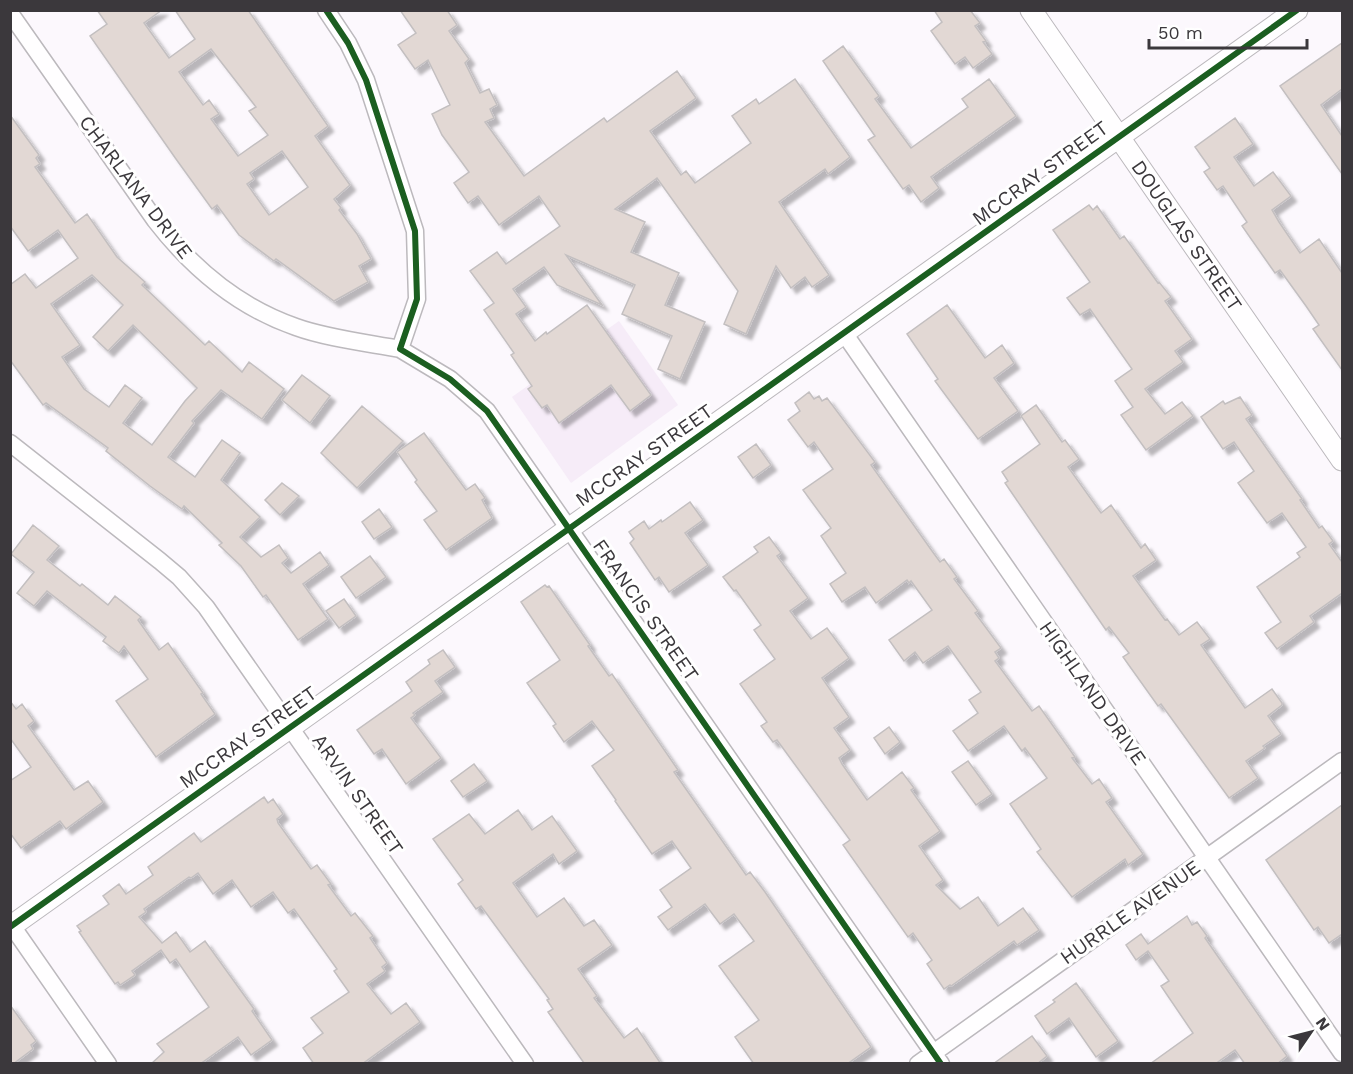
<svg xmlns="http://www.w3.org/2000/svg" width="1353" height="1074" font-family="'Work Sans',sans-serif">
<defs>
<filter id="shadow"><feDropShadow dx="5.5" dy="5.5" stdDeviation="1.5" flood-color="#0004"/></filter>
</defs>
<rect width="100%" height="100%" fill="#fcf8fd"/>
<path fill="#f6ecf8" d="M 619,321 L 678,405 L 571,483 L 512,397 Z"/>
<path fill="#e2d8d4" stroke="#c3bfc0" stroke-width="1.5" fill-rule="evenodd" filter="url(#shadow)" d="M 97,10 L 162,10 L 144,23 L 169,58 L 195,39 L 175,10 L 248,10 L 328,126 L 315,136 L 350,185 L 334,199 L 341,208 L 339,210 L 357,234 L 371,259 L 359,266 L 368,282 L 334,301 L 276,259 L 274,261 L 239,235 L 217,205 L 212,209 L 176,159 L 90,36 L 107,24 ZM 211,49 L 256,107 L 249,111 L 268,135 L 238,156 L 211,119 L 219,114 L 209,100 L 203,105 L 179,72 ZM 282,151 L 308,187 L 269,215 L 247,184 L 254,179 L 250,173 Z
M 400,10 L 447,10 L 457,25 L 449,31 L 469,59 L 465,63 L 480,93 L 489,89 L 497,105 L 490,109 L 494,118 L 485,122 L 524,176 L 604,118 L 607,122 L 677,71 L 696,98 L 650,131 L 681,175 L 686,171 L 695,183 L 751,143 L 732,116 L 756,99 L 759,104 L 795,79 L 850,157 L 828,174 L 825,169 L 779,202 L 829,275 L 812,287 L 805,277 L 791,288 L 776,266 L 746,334 L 724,324 L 738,291 L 657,178 L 615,209 L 645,222 L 631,252 L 679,273 L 665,305 L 705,322 L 680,379 L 658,369 L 672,336 L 622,314 L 635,285 L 566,255 L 602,305 L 557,285 L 544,267 L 513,289 L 526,307 L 516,314 L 535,341 L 546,332 L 547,334 L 587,305 L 651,395 L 630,411 L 611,385 L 559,423 L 547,405 L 542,408 L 528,389 L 532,386 L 511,355 L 514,353 L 484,310 L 494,303 L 470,271 L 497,252 L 506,264 L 560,226 L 539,196 L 499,225 L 478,196 L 468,203 L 454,183 L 469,172 L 442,135 L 432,114 L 450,105 L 428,60 L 415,69 L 398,45 L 416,33 Z
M 934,10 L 970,10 L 980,23 L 975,26 L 986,41 L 983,42 L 992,54 L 973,68 L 965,57 L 955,64 L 931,31 L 942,22 Z
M 1342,43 L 1342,89 L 1321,105 L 1342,136 L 1342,174 L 1280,86 Z
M 843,46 L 879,96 L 875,99 L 911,148 L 968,107 L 962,99 L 989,79 L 1016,116 L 931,177 L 939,188 L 921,202 L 909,185 L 903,189 L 868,140 L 875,136 L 823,61 Z
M 10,115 L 39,155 L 36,158 L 40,164 L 35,167 L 75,223 L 87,214 L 117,257 L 145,282 L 142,285 L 205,345 L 209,341 L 242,372 L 249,362 L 284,389 L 262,419 L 221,390 L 192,421 L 194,423 L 168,457 L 195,477 L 222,440 L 240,453 L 221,480 L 260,517 L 240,537 L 261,557 L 279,545 L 288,558 L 282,563 L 291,573 L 320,552 L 329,565 L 303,584 L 328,619 L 298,640 L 266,595 L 263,597 L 241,566 L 219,545 L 222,543 L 184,506 L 182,509 L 150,486 L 106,451 L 108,448 L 46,403 L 43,405 L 10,360 L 10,285 L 25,274 L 36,288 L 78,258 L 58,230 L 28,251 L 10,226 ZM 92,275 L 123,305 L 93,337 L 108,351 L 133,325 L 197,388 L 185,401 L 152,445 L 123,423 L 142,398 L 125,385 L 109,407 L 84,389 L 62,357 L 80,345 L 51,304 Z
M 1235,118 L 1253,144 L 1234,157 L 1254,186 L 1273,172 L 1291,196 L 1272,210 L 1279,222 L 1300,253 L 1319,239 L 1342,273 L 1342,370 L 1313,329 L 1319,325 L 1306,306 L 1280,270 L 1275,273 L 1242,226 L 1247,222 L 1223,186 L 1217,190 L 1204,172 L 1210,168 L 1195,147 Z
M 1089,205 L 1093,210 L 1097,206 L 1120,239 L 1124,236 L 1158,283 L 1159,282 L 1171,297 L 1165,301 L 1192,339 L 1175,351 L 1183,362 L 1145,389 L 1165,414 L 1182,402 L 1193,416 L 1146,450 L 1121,415 L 1133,407 L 1115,381 L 1132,369 L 1090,309 L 1080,315 L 1067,298 L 1090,282 L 1053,230 Z
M 947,305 L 985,358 L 1002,345 L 1014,363 L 994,378 L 1018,411 L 978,439 L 935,381 L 938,379 L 907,334 Z
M 302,375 L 330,396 L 310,423 L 282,400 Z
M 809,392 L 814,399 L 819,396 L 822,401 L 827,398 L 875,462 L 871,465 L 932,551 L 940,562 L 944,559 L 957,577 L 954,579 L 978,611 L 975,613 L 1001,648 L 995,652 L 999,658 L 995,661 L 1032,711 L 1039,706 L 1075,757 L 1072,758 L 1092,784 L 1099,779 L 1112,798 L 1106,802 L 1143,854 L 1128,865 L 1125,859 L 1072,897 L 1037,852 L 1041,849 L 1010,804 L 1047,778 L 1025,748 L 1022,751 L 1004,726 L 968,751 L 953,731 L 978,713 L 969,700 L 981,692 L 948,646 L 923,663 L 915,652 L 904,661 L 889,640 L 932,610 L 911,581 L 909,583 L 907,580 L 876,603 L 865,587 L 842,602 L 830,584 L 846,573 L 821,536 L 831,528 L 803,490 L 833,469 L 814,442 L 808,447 L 788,420 L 800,411 L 795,403 Z
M 1240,397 L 1252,415 L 1246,419 L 1302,499 L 1300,500 L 1319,528 L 1322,526 L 1333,541 L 1329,544 L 1342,562 L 1342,593 L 1310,616 L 1314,622 L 1277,649 L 1265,633 L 1281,622 L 1257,587 L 1300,557 L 1297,553 L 1306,547 L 1282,513 L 1267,523 L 1238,483 L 1254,471 L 1234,442 L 1223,449 L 1201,417 L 1223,401 L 1225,404 Z
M 1036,405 L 1062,442 L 1065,440 L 1079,459 L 1068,467 L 1101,513 L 1111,505 L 1141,548 L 1145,544 L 1156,560 L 1133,576 L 1165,620 L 1167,619 L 1179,635 L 1197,622 L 1210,639 L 1201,645 L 1245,708 L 1272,689 L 1282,703 L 1282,705 L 1268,716 L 1281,734 L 1263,746 L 1265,748 L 1246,761 L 1258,778 L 1229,798 L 1161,704 L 1158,706 L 1123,657 L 1129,653 L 1109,627 L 1106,630 L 1005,483 L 1008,481 L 1002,472 L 1040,444 L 1021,416 Z
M 362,406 L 403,441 L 357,488 L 321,453 Z
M 424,433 L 466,490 L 475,484 L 485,498 L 482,500 L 492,518 L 446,550 L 424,520 L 437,511 L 415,482 L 417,480 L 397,452 Z
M 756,444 L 771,465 L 753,478 L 738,457 Z
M 282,483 L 299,496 L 280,515 L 265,500 Z
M 690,502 L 703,520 L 685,533 L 708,565 L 669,592 L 659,577 L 655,580 L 630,543 L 634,539 L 629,532 L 644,521 L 649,529 L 661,520 L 662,522 Z
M 379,509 L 392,527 L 374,539 L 362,522 Z
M 33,525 L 59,546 L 47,560 L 80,586 L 82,584 L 108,605 L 115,596 L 141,617 L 138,620 L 159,650 L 168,643 L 203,693 L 201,694 L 215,714 L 156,757 L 116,701 L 148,679 L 124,646 L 119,653 L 103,641 L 106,637 L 47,591 L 34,606 L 17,593 L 34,572 L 11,554 Z
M 769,537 L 781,553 L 777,556 L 808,598 L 790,611 L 811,639 L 827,628 L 849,658 L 822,678 L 849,717 L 834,728 L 850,750 L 839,758 L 842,764 L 867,800 L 902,772 L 914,788 L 911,790 L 940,831 L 919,846 L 943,880 L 936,885 L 960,909 L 978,897 L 998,926 L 1023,908 L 1039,930 L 1017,945 L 1014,941 L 951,986 L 950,985 L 944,989 L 927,964 L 932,960 L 913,933 L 908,937 L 843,845 L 850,840 L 777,740 L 773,742 L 761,726 L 767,722 L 740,684 L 775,659 L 754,630 L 761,625 L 736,590 L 734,591 L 723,577 L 758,552 L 754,547 Z
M 370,556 L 386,577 L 356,598 L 341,577 Z
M 545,585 L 547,587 L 549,586 L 590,645 L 588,646 L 609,676 L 612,674 L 678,770 L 674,772 L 746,875 L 750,872 L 765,892 L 871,1047 L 847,1064 L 754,1064 L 735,1037 L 759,1020 L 719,966 L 754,941 L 734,914 L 720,924 L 705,904 L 668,930 L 658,917 L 672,907 L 660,890 L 691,868 L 672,841 L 652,854 L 615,801 L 616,800 L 592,766 L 614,750 L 592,721 L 564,742 L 553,726 L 556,724 L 527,683 L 560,660 L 521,602 Z
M 344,599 L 356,616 L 339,628 L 326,611 Z
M 443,650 L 455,667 L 435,681 L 443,692 L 413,713 L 415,715 L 411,718 L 441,758 L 406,784 L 382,749 L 374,754 L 357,730 L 412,691 L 406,682 L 430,664 L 428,660 Z
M 10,701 L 16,709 L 22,704 L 34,721 L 28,726 L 74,790 L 88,781 L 103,802 L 66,829 L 60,821 L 21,848 L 10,833 L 10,781 L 31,767 L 10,738 Z
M 889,727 L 900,742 L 885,754 L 874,738 Z
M 968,761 L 992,794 L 976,805 L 952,772 Z
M 474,764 L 487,781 L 463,797 L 451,781 Z
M 264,797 L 268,803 L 273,799 L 283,814 L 277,819 L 278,823 L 311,869 L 317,865 L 331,884 L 328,885 L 351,916 L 355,913 L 373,936 L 370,938 L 387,963 L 382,967 L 385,971 L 367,984 L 391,1014 L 406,1003 L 420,1022 L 362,1064 L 314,1064 L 303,1048 L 323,1033 L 311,1018 L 349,992 L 334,971 L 337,969 L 294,909 L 288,913 L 273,892 L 251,907 L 232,880 L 213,894 L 198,873 L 191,878 L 189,877 L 144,909 L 146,912 L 139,917 L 162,943 L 176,932 L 190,952 L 205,941 L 254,1009 L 252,1011 L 272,1040 L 251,1055 L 238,1037 L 200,1064 L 151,1064 L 164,1052 L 157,1044 L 209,1007 L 176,959 L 170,963 L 161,950 L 132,971 L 135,975 L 120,985 L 118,982 L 115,984 L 79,932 L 81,931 L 77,926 L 109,904 L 103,896 L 119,884 L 126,894 L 153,875 L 148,867 L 194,833 L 201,842 Z
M 1342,805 L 1342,934 L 1329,943 L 1318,927 L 1314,930 L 1266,860 Z
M 518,810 L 532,830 L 552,816 L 577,851 L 559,864 L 553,854 L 513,883 L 537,917 L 564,898 L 584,926 L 594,920 L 612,945 L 578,969 L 597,996 L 594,998 L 624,1038 L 637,1028 L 661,1064 L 584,1063 L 548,1012 L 553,1009 L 547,1000 L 549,999 L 481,906 L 476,909 L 458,884 L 463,880 L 433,839 L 469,814 L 485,834 Z
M 1187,916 L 1192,925 L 1197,922 L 1207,936 L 1205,938 L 1287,1056 L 1277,1064 L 1245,1064 L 1235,1050 L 1215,1064 L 1150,1064 L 1193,1033 L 1161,986 L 1169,981 L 1148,951 L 1136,960 L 1126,945 L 1141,934 L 1148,944 Z
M 1076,983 L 1118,1041 L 1096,1057 L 1069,1018 L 1047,1034 L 1035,1016 L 1055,1002 L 1053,1000 Z
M 10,1005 L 36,1041 L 31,1045 L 33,1049 L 13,1064 L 10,1064 Z
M 1032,1036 L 1047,1056 L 1037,1064 L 993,1064 Z"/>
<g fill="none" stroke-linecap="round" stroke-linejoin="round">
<g stroke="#bcb9bd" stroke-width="19">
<path id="minor" d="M 326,10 L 348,43 L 366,80 L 415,231 L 417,299 L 400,349 L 450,379 L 487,411 L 941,1064
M 10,13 L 155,220 C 192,268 238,307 296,327 C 326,338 368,343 400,349
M 844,333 L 1342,1053
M 10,443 L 160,561 L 179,577 L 206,607 L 525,1064
M 10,923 L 108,1064
M 918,1064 L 1342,761"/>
</g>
<g stroke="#bcb9bd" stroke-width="23">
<g id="tertiary">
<path id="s1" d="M 1031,10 L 1342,460"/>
<path d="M 10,927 L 1297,10"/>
</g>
</g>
<use href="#minor" stroke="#fffeff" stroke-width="16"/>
<use href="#tertiary" stroke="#fffeff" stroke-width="21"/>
<g stroke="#fff" stroke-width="10">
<path id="cycleway" d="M 326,10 L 348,43 L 366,80 L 415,231 L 417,299 L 400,349 L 450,379 L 487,411 L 941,1064
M 10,927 L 1297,10"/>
</g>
<use href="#cycleway" stroke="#1b5e20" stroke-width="6"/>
</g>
<g text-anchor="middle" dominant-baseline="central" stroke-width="6" stroke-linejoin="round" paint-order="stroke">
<g font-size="20" fill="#3b383c" stroke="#fff">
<text transform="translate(1040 173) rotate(-36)">MCCRAY STREET</text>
<text transform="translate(136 187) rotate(53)">CHARLANA DRIVE</text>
<text stroke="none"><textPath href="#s1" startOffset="274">DOUGLAS STREET</textPath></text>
<text transform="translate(644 455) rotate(-35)">MCCRAY STREET</text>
<text transform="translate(646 610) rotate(55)">FRANCIS STREET</text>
<text transform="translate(1093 693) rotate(55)">HIGHLAND DRIVE</text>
<text transform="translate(248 737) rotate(-35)">MCCRAY STREET</text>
<text transform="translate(358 794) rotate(55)">ARVIN STREET</text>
<text transform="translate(1130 912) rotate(-35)">HURRLE AVENUE</text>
</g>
</g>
<rect width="1353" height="1074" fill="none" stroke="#3b383c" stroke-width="24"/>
<g transform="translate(1311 1032) rotate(55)" stroke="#ffffff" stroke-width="4.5" paint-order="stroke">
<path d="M0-4.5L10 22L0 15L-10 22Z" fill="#3b383c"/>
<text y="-9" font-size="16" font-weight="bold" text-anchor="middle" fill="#3b383c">N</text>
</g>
<path d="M1149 39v9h158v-9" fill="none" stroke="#3b383c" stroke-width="3"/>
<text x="1158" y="39" font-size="18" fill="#3b383c" stroke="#ffffff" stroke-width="4.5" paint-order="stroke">50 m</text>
</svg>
